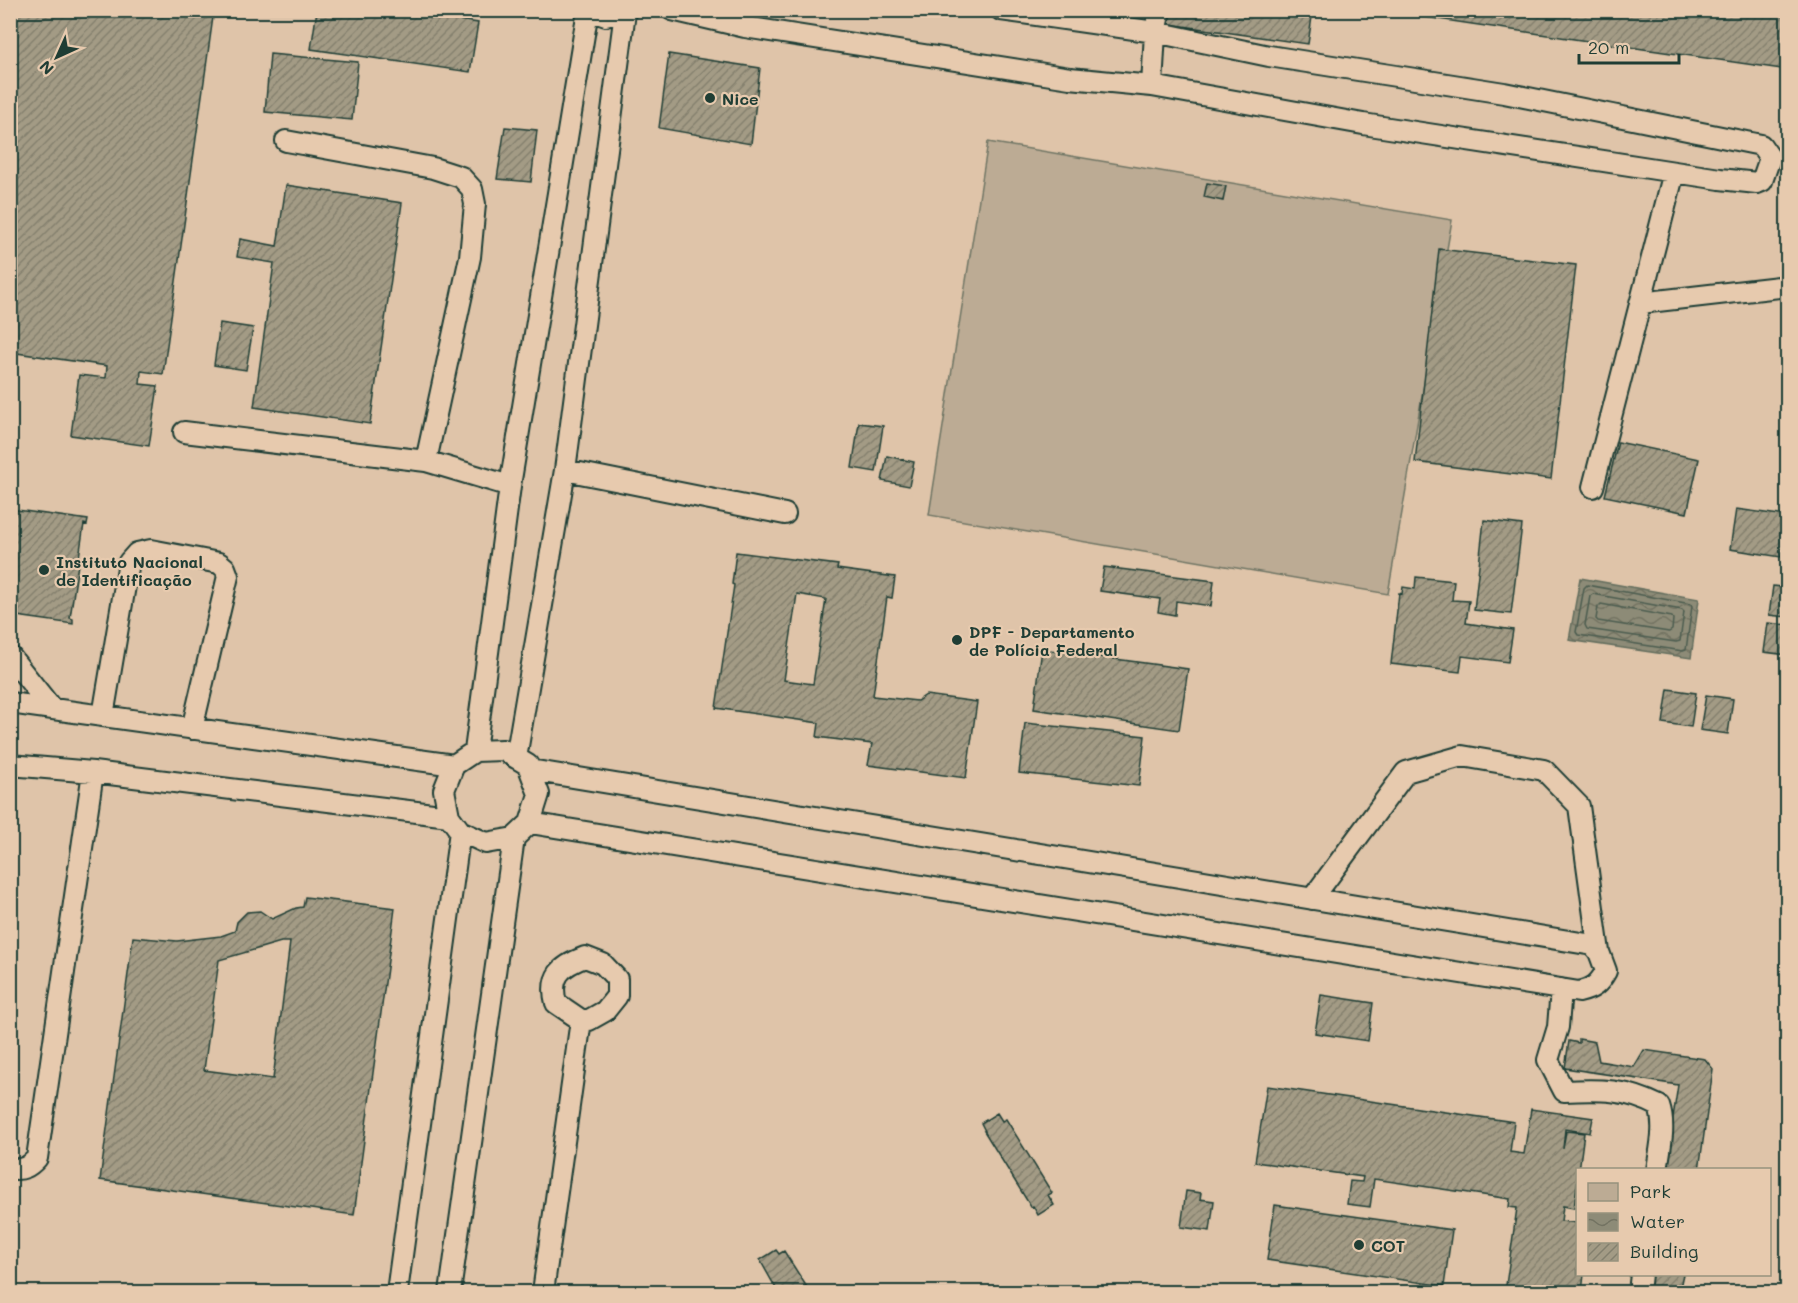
<svg xmlns="http://www.w3.org/2000/svg" width="1798" height="1303" font-family="Mali,sans-serif">
<defs>
<pattern id="water-waves" width="16" height="10" patternUnits="userSpaceOnUse" patternTransform="scale(1.5)"><rect width="16" height="10" fill="#8d8b77"/><path d="M0 5q4-4 8 0t8 0" fill="none" stroke="#737362"/></pattern>
<pattern id="building-hatch" width="6" height="6" patternUnits="userSpaceOnUse" patternTransform="scale(1.5)"><rect width="6" height="6" fill="#a39b85"/><path d="M-1 1l2-2M0 6l6-6M5 7l2-2" fill="none" stroke="#84806e"/></pattern>
</defs>
<rect width="100%" height="100%" fill="#dfc4a9"/>
<filter id="ink" filterUnits="userSpaceOnUse"><feTurbulence type="fractalNoise" baseFrequency=".0167" numOctaves="2"/><feDisplacementMap in="SourceGraphic" scale="12" xChannelSelector="R" yChannelSelector="G"/><feConvolveMatrix kernelMatrix="1 2 1 2 8 2 1 2 1" color-interpolation-filters="sRGB"/></filter>
<g filter="url(#ink)">
<path fill="#bcab94" stroke="#6e7464" stroke-width="1.5" d="M 988,142 L 1452,220 L 1388,594 L 929,515 Z"/>
<path fill="url(#water-waves)" stroke="#616c5c" stroke-width="1.5" d="M 1580,578 L 1699,599 L 1691,658 L 1569,640 Z"/>
<g fill="none" stroke-linecap="round" stroke-linejoin="round">
<path stroke="#4b5c4f" stroke-width="1.5" d="M 1587,585 L 1691,604 L 1692,606 L 1686,650 L 1683,651 L 1578,635 L 1576,632 L 1584,588 Z
M 1593,594 L 1682,610 L 1684,612 L 1680,641 L 1676,642 L 1587,629 L 1585,625 L 1590,596 Z
M 1601,604 L 1672,617 L 1673,619 L 1672,630 L 1669,632 L 1598,621 L 1596,619 L 1598,607 Z"/>
</g>
<path fill="url(#building-hatch)" stroke="#1f3d34" stroke-width="1.5" fill-rule="evenodd" d="M 10,10 L 163,10 L 213,17 L 163,374 L 141,371 L 140,384 L 158,386 L 149,446 L 71,435 L 79,375 L 106,378 L 107,366 L 10,352 Z
M 317,10 L 393,10 L 478,23 L 470,72 L 311,49 Z
M 1171,10 L 1313,10 L 1308,44 L 1169,24 Z
M 1377,10 L 1788,10 L 1788,70 L 1574,39 Z
M 270,54 L 358,62 L 352,120 L 265,112 Z
M 669,54 L 760,68 L 751,144 L 659,128 Z
M 505,127 L 537,130 L 531,182 L 497,179 Z
M 1207,183 L 1226,186 L 1223,201 L 1204,197 Z
M 286,185 L 402,203 L 370,424 L 254,407 L 274,263 L 237,257 L 240,239 L 277,246 Z
M 1439,249 L 1576,265 L 1551,479 L 1415,462 Z
M 220,323 L 253,328 L 246,370 L 214,365 Z
M 859,423 L 883,426 L 876,472 L 852,468 Z
M 1618,442 L 1699,459 L 1687,513 L 1605,496 Z
M 887,456 L 914,462 L 909,486 L 882,481 Z
M 10,509 L 88,520 L 87,525 L 84,524 L 70,618 L 73,619 L 73,624 L 10,615 Z
M 1736,509 L 1787,516 L 1781,557 L 1730,549 Z
M 1484,520 L 1522,525 L 1511,614 L 1474,610 Z
M 736,552 L 838,565 L 837,569 L 895,577 L 892,598 L 887,597 L 873,696 L 917,701 L 926,695 L 977,702 L 966,778 L 868,765 L 872,744 L 817,737 L 819,723 L 716,708 L 734,585 L 732,584 ZM 797,594 L 826,599 L 813,684 L 784,680 Z
M 1104,567 L 1214,581 L 1211,606 L 1176,601 L 1175,615 L 1158,612 L 1160,599 L 1100,591 Z
M 1416,577 L 1454,581 L 1452,600 L 1469,601 L 1466,623 L 1513,630 L 1508,662 L 1462,656 L 1460,672 L 1391,664 L 1399,593 L 1402,594 L 1403,587 L 1415,589 Z
M 1773,586 L 1788,588 L 1788,617 L 1769,615 Z
M 1768,623 L 1788,625 L 1788,655 L 1764,652 Z
M 1042,649 L 1188,669 L 1179,730 L 1034,709 Z
M 1668,689 L 1696,693 L 1691,727 L 1663,723 Z
M 1706,695 L 1733,699 L 1728,734 L 1700,730 Z
M 1025,723 L 1145,736 L 1139,786 L 1019,773 Z
M 305,897 L 395,908 L 354,1215 L 100,1180 L 133,937 L 177,941 L 221,936 L 235,931 L 237,922 L 247,912 L 260,911 L 272,919 L 296,908 L 303,907 ZM 281,942 L 290,942 L 273,1079 L 204,1070 L 219,960 Z
M 1321,995 L 1373,1003 L 1368,1041 L 1315,1033 Z
M 1579,1039 L 1595,1042 L 1599,1061 L 1634,1067 L 1644,1050 L 1705,1059 L 1713,1069 L 1699,1170 L 1665,1170 L 1678,1085 L 1565,1068 L 1569,1041 L 1579,1043 Z
M 1267,1086 L 1514,1122 L 1510,1152 L 1524,1154 L 1531,1109 L 1593,1118 L 1590,1133 L 1565,1129 L 1563,1149 L 1566,1131 L 1584,1133 L 1574,1208 L 1563,1206 L 1561,1221 L 1578,1223 L 1578,1274 L 1584,1274 L 1582,1292 L 1505,1292 L 1517,1208 L 1509,1207 L 1510,1199 L 1374,1179 L 1370,1207 L 1347,1204 L 1350,1181 L 1362,1182 L 1363,1177 L 1255,1162 Z
M 997,1113 L 1002,1121 L 1006,1119 L 1052,1193 L 1048,1195 L 1054,1205 L 1038,1215 L 1033,1206 L 1031,1207 L 984,1131 L 985,1131 L 981,1123 Z
M 1186,1191 L 1201,1193 L 1200,1199 L 1214,1201 L 1210,1231 L 1181,1227 Z
M 1275,1205 L 1452,1230 L 1444,1286 L 1267,1260 Z
M 776,1250 L 779,1254 L 784,1251 L 810,1292 L 778,1292 L 760,1260 Z
M 1649,1274 L 1683,1274 L 1679,1292 L 1647,1292 Z"/>
<g fill="none" stroke-linecap="round" stroke-linejoin="round">
<g stroke="#1f3d34" stroke-width="24">
<path id="service" d="M 589,10 L 606,16 L 627,10
M 672,10 L 745,27 L 1070,78 L 1152,86 L 1363,124 L 1720,179 L 1757,183 L 1762,181 L 1770,158 L 1761,145 L 1504,93 L 1269,56 L 1155,32 L 1001,10
M 1152,86 L 1155,32 L 1160,10
M 286,141 L 433,168 L 461,177 L 472,189 L 475,204 L 470,257 L 426,461
M 1640,303 L 1788,286
M 184,432 L 426,461 L 510,486
M 565,470 L 785,514
M 1593,487 L 1674,172
M 10,656 L 52,709
M 10,703 L 454,765 L 475,751 L 503,750 L 528,765 L 539,794 L 530,823 L 514,838 L 486,843 L 460,831 L 449,816 L 444,790 L 454,765
M 103,716 L 129,562 L 137,553 L 151,550 L 219,563 L 225,568 L 228,576 L 192,729
M 475,751 L 510,486 L 588,10
M 516,758 L 565,470 L 625,12
M 10,765 L 93,772 L 449,816
M 530,770 L 1593,945 L 1599,952 L 1606,971 C 1599,984 1593,989 1579,992 L 530,823
M 1312,899 L 1406,772 L 1462,756 L 1544,770 L 1579,806 L 1599,952
M 585,957 L 603,964 L 617,979 L 617,996 L 605,1011 L 589,1020 L 581,1020 L 556,1003 C 549,976 561,966 585,957 Z
M 1561,989 L 1558,1027 L 1548,1060 L 1564,1091 C 1600,1089 1626,1089 1659,1106 C 1666,1127 1660,1148 1657,1170
M 10,1168 C 22,1171 29,1167 37,1158 L 93,772
M 397,1292 L 460,831
M 450,1292 L 514,838
M 543,1292 L 581,1020
M 1639,1292 L 1641,1274"/>
</g>
<use href="#service" stroke="#e7caae" stroke-width="20"/>
</g>
</g>
<g fill="#1f3d34" stroke="#e7caae" stroke-width="2">
<circle cx="710" cy="98" r="6"/>
<circle cx="44" cy="570" r="6"/>
<circle cx="957" cy="640" r="6"/>
<circle cx="1359" cy="1245" r="6"/>
</g>
<g text-anchor="middle" dominant-baseline="central" stroke-width="4.5" stroke-linejoin="round" paint-order="stroke">
<g font-size="16" font-weight="bold" fill="#1f3d34" stroke="#e7caae" text-anchor="start">
<text x="722" y="98">Nice</text>
<text x="56" y="561">Instituto Nacional<tspan x="56" dy="18">de Identificação</tspan></text>
<text x="969" y="631">DPF - Departamento<tspan x="969" dy="18">de Polícia Federal</tspan></text>
<text x="1371" y="1245">COT</text>
</g>
</g>
<rect width="1798" height="1303" fill="none" stroke="#e7caae" stroke-width="36"/>
<rect x="18" y="18" width="1762" height="1267" fill="none" stroke="#1f3d34" stroke-width="2" filter="url(#ink)"/>
<rect x="1576" y="1168" width="195" height="108" fill="#e7caae" stroke="#97927d" stroke-width="1.5"/>
<rect x="1588" y="1183" width="30" height="18" fill="#bcab94" stroke="#97927d" stroke-width="1.5"/>
<text x="1630" y="1198" font-size="18" fill="#1f3d34">Park</text>
<rect x="1588" y="1213" width="30" height="18" fill="url(#water-waves)" stroke="#97927d" stroke-width="1.5"/>
<text x="1630" y="1228" font-size="18" fill="#1f3d34">Water</text>
<rect x="1588" y="1243" width="30" height="18" fill="url(#building-hatch)" stroke="#97927d" stroke-width="1.5"/>
<text x="1630" y="1258" font-size="18" fill="#1f3d34">Building</text>
<g transform="translate(57 57) rotate(225)" stroke="#e7caae" stroke-width="4.5" paint-order="stroke">
<path d="M0-4.5L10 22L0 15L-10 22Z" fill="#1f3d34"/>
<text y="-9" font-size="16" font-weight="bold" text-anchor="middle" fill="#1f3d34">N</text>
</g>
<path d="M1579 54v9h100v-9" fill="none" stroke="#1f3d34" stroke-width="3"/>
<text x="1588" y="54" font-size="18" fill="#1f3d34" stroke="#e7caae" stroke-width="4.5" paint-order="stroke">20 m</text>
</svg>
